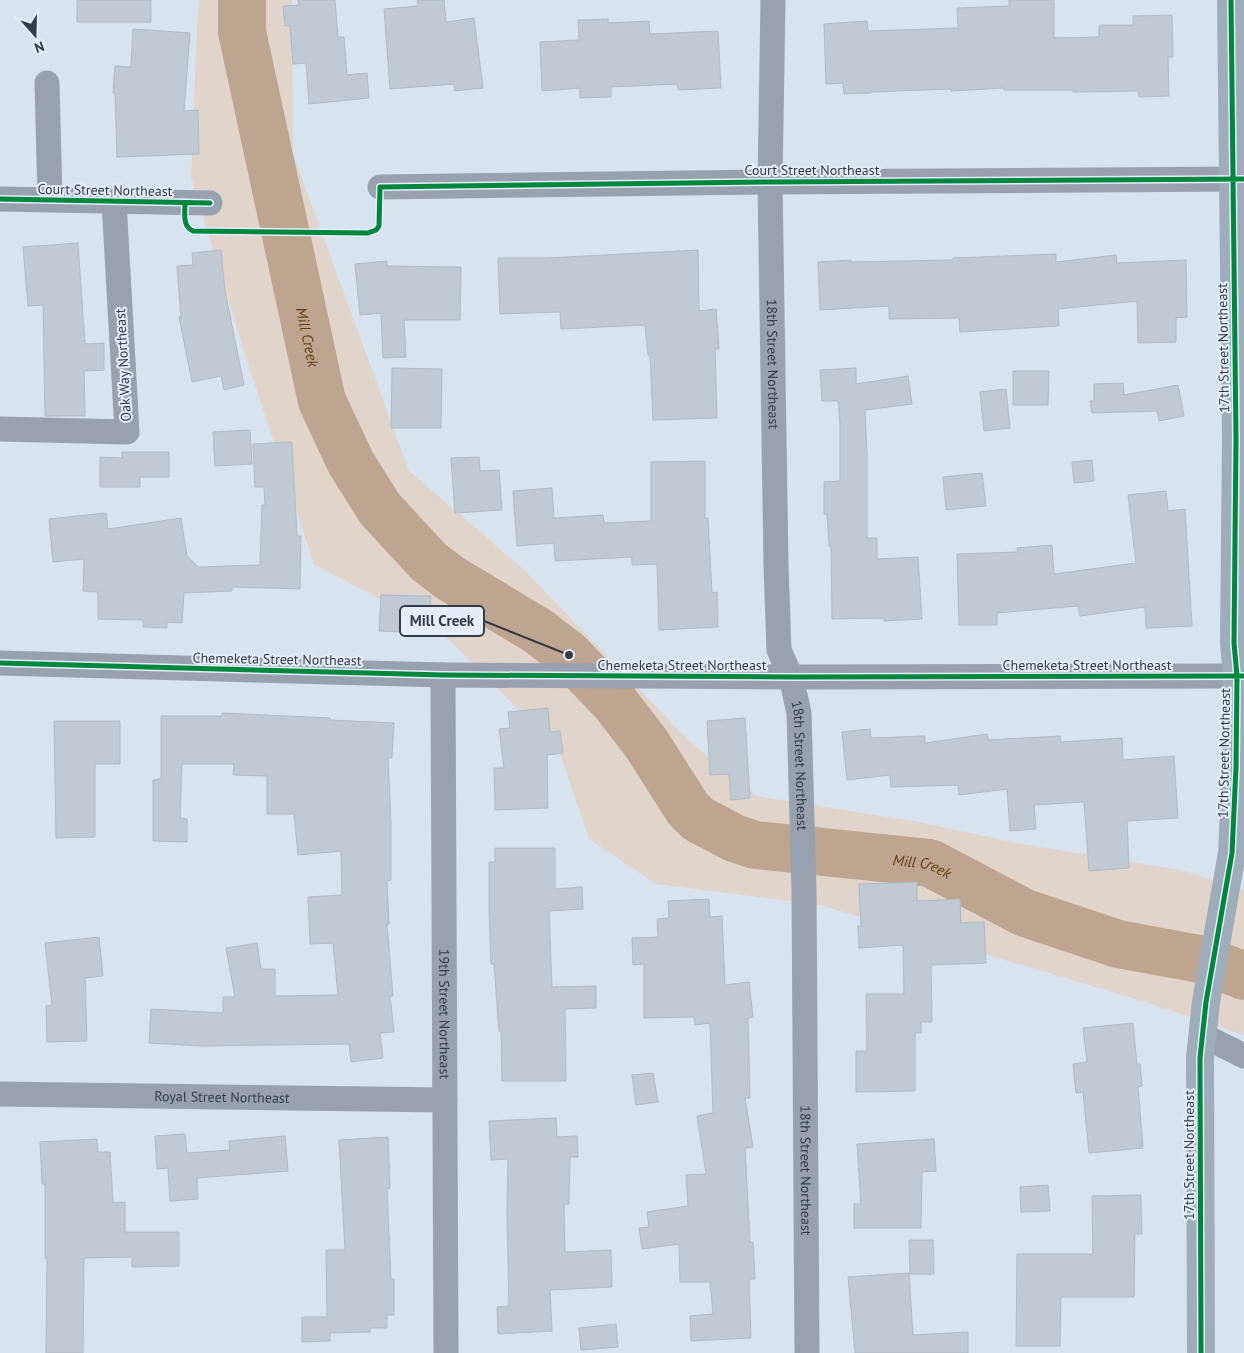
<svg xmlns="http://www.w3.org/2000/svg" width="1244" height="1353" font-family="'PT Sans',sans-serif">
<rect width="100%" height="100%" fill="#d8e3f0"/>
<path fill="#e1d4ca" d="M 199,0 L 292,0 L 293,154 L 409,471 L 522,568 L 690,742 L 756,796 L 919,822 L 1022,844 L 1185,871 L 1244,890 L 1244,1035 L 1139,1000 L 820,905 L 656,884 L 589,839 L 559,751 L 441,632 L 314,564 L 244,351 L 191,177 L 197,27 Z"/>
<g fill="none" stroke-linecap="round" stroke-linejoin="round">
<path stroke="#bea58f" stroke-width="48" id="s1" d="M 242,0 L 242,32 L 322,401 L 351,463 L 380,509 L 429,562 L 450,578 L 538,631 L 569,655 L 615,703 L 646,743 L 688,809 L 698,819 L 734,838 L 755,845 L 930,863 L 1025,913 L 1118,944 L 1205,960 L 1244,976"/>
</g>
<path fill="#c0cad5" stroke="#b0bac5" d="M 77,0 L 151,0 L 151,22 L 77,22 Z
M 298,0 L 335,0 L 338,37 L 344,37 L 347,75 L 367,73 L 369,98 L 309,104 L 306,63 L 293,64 L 290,26 L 285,26 L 283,6 L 299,5 Z
M 417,0 L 444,0 L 446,22 L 474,18 L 483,88 L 455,91 L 454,84 L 390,89 L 384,9 L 418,6 Z
M 1009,0 L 1054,0 L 1054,38 L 1099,37 L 1099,25 L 1133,25 L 1133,16 L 1172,15 L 1173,57 L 1168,57 L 1169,96 L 1139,97 L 1138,91 L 1073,92 L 1073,90 L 1004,90 L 1004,88 L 951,91 L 951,89 L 871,92 L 871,93 L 844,94 L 843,83 L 826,84 L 824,24 L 867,21 L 868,31 L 958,28 L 957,8 L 1009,6 Z
M 608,19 L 608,23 L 649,21 L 650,34 L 718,31 L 721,88 L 678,90 L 677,84 L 611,87 L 611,97 L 580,98 L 580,88 L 542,91 L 540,42 L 579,40 L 578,20 Z
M 133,29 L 190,33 L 184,111 L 198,110 L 199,154 L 117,157 L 115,93 L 113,93 L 115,66 L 131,67 Z
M 78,243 L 85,344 L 104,343 L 104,370 L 84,371 L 85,416 L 45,416 L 43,305 L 28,306 L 23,247 Z
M 221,250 L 225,291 L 244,385 L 224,390 L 221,376 L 192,382 L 179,317 L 181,317 L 177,266 L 193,265 L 192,253 Z
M 698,250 L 699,311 L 716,309 L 719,349 L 715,349 L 717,418 L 653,420 L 650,355 L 648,355 L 645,325 L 561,329 L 560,312 L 500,314 L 498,258 L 547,258 Z
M 1056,254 L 1056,262 L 1116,255 L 1117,263 L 1186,260 L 1187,317 L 1176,318 L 1176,342 L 1138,343 L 1137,301 L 1058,309 L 1059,326 L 960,332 L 959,318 L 889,319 L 889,306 L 820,310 L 818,262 L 851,260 L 851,262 L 953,260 L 953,258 Z
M 387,261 L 387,266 L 461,267 L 460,320 L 404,320 L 406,357 L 383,358 L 381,313 L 360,315 L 355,264 Z
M 392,368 L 442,369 L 441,428 L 391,428 Z
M 856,368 L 856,384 L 908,376 L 912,404 L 865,410 L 867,454 L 867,538 L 877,538 L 877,559 L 918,557 L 922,619 L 884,621 L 884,618 L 832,619 L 831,546 L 829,546 L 827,514 L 824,514 L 824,482 L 840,481 L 840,423 L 838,401 L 822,401 L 820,370 Z
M 1013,371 L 1049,371 L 1048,405 L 1013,405 Z
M 1123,383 L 1124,395 L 1178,385 L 1184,416 L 1159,421 L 1157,411 L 1092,413 L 1090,401 L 1094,401 L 1094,384 Z
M 1006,389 L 1010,428 L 984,431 L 980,392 Z
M 250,430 L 252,464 L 215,466 L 213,432 Z
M 292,442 L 297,536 L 301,536 L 300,589 L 232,587 L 232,591 L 184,593 L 182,623 L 167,622 L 167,628 L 143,627 L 143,620 L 98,619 L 98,592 L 83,591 L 84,559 L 53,562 L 49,519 L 106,513 L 108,529 L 181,518 L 187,556 L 198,567 L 260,565 L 262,505 L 265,505 L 264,487 L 255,487 L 253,444 Z
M 122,452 L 169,452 L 169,477 L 140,477 L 140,487 L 100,487 L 100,457 L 122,458 Z
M 479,457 L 480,471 L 499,470 L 502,510 L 455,513 L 451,458 Z
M 1092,460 L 1094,481 L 1074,483 L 1072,462 Z
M 705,461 L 705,518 L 708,518 L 712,593 L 717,592 L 718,627 L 659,630 L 657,564 L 632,565 L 632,557 L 555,561 L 554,543 L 517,546 L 513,491 L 552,488 L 554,518 L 603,515 L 604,523 L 651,521 L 651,462 Z
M 982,473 L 986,506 L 946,510 L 943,477 Z
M 1166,491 L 1168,511 L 1185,509 L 1192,626 L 1146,628 L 1145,607 L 1080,616 L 1078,606 L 997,613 L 997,625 L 959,625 L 957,554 L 1018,552 L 1017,548 L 1052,545 L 1054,574 L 1136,563 L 1128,495 Z
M 381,595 L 431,596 L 429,633 L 379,631 Z
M 548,708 L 550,732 L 560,731 L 563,753 L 547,755 L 548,808 L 495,810 L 494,768 L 504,768 L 499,729 L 510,728 L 508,712 Z
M 222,713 L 330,718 L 330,720 L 394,723 L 392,758 L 388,758 L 391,824 L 391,880 L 387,881 L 389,924 L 387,924 L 393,996 L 390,996 L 394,1032 L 380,1033 L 383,1058 L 351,1062 L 349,1044 L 201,1046 L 149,1043 L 151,1009 L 223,1013 L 223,997 L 235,997 L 226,948 L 257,943 L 261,969 L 275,969 L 275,996 L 338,995 L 333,943 L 310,944 L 308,897 L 342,895 L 341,851 L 298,855 L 294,814 L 267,814 L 267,776 L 233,775 L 234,764 L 182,764 L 180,818 L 187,819 L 187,842 L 153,841 L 153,780 L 161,779 L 161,716 L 222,716 Z
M 745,718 L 750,798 L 731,800 L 729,774 L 710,775 L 707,721 Z
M 54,721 L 120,721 L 120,764 L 95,764 L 95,837 L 56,838 Z
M 870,729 L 871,738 L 925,736 L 925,743 L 987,734 L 988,740 L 1060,736 L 1061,742 L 1122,738 L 1123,760 L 1174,756 L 1178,818 L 1127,821 L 1129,868 L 1089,871 L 1084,802 L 1034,805 L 1036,829 L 1010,831 L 1007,789 L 959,795 L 958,785 L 891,787 L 890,775 L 847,780 L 842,732 Z
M 495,848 L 555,848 L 555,889 L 582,887 L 583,909 L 549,911 L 552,987 L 596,986 L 596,1008 L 565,1009 L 566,1081 L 502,1081 L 501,1031 L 499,1031 L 494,964 L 491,964 L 489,910 L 489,862 L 495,862 Z
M 917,882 L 917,901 L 960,899 L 961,923 L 984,922 L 986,963 L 931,965 L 932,1022 L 921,1022 L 921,1033 L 915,1033 L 915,1091 L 856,1092 L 856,1051 L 867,1051 L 866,994 L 904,994 L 903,945 L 859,948 L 858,926 L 861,926 L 859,884 Z
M 709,899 L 710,917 L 722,916 L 725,985 L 749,982 L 753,1017 L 748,1018 L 750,1098 L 745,1098 L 753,1147 L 745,1148 L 750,1242 L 753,1242 L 755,1279 L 749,1279 L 751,1338 L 691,1341 L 690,1316 L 713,1314 L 710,1282 L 680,1282 L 679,1244 L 642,1249 L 639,1228 L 649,1227 L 647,1212 L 688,1206 L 686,1175 L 706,1174 L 697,1116 L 713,1113 L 710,1023 L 695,1025 L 694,1017 L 644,1018 L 644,964 L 633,965 L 632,938 L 658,937 L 657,919 L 669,918 L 668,901 Z
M 99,937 L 103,976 L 85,978 L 87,1041 L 47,1042 L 46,1006 L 52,1005 L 45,943 Z
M 1133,1023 L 1137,1064 L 1140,1064 L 1142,1086 L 1138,1087 L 1143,1148 L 1089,1153 L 1083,1092 L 1076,1093 L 1073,1064 L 1087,1062 L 1083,1028 Z
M 653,1073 L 658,1102 L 636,1105 L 632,1075 Z
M 556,1118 L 557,1137 L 577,1136 L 578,1157 L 570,1157 L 569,1204 L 564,1204 L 565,1252 L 611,1250 L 612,1287 L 550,1290 L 552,1331 L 498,1334 L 497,1307 L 509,1306 L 507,1214 L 508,1159 L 491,1160 L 489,1121 Z
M 185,1134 L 187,1153 L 230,1150 L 229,1141 L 285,1136 L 288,1171 L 197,1178 L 198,1199 L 170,1201 L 168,1168 L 157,1169 L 155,1136 Z
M 388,1137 L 390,1188 L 387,1189 L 391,1279 L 394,1279 L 394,1315 L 387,1315 L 387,1328 L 370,1328 L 370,1332 L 330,1333 L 330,1341 L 302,1342 L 302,1317 L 327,1317 L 326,1250 L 345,1250 L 339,1140 Z
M 97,1139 L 98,1152 L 110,1152 L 113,1203 L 125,1202 L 125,1232 L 179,1232 L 179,1266 L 132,1267 L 132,1257 L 84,1258 L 83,1353 L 46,1353 L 47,1258 L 45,1258 L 45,1184 L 42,1184 L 40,1142 Z
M 934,1139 L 936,1171 L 922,1172 L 921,1228 L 854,1228 L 854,1204 L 861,1204 L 857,1144 Z
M 1048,1185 L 1050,1211 L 1021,1212 L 1020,1187 Z
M 1141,1195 L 1142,1234 L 1135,1234 L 1134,1297 L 1061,1297 L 1060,1346 L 1016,1346 L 1017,1254 L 1093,1254 L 1092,1196 Z
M 909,1240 L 933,1240 L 934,1274 L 910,1274 Z
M 909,1273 L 913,1335 L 968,1332 L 968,1353 L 855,1353 L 848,1277 Z
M 616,1324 L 618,1347 L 581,1350 L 579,1328 Z"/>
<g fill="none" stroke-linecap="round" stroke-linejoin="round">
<g stroke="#97a2ae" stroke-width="25">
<path id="s2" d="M 773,0 L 770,182 L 776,566 L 779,650 L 791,677 L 799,713 L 804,890 L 807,1353"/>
<path d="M 47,83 L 50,199"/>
<path d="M 380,187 L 770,182 L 1244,179"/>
<path d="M 0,199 L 210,203"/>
<path d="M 0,429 L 127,432 L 114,201"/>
<path d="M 0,663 L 443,675 L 791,677 L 1244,676"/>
<path id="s3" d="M 443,675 L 446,1353"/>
<path d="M 1202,1035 L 1244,1056"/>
<path id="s4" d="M 0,1094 L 445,1100"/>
</g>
<path stroke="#9facb9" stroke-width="28" d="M 1201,1353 L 1200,1058 L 1206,1002 L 1232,853 L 1236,767 L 1237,676 L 1234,643 L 1236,439 L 1231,0"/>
<g stroke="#e4eefa" stroke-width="8">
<path id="cycleway" d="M 0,199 L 210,203
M 185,203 C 185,213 182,226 193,231 L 368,233 L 376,230 L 379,226 L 380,187 L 770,182 L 1244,179
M 0,663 L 443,675 L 791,677 L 1244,676
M 1201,1353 L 1200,1058 L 1206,1002 L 1232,853 L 1236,767 L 1237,676 L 1234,643 L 1236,439 L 1231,0"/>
</g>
<use href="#cycleway" stroke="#00873e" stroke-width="5"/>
</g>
<g text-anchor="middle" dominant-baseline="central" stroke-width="4" stroke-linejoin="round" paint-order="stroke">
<g font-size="14" fill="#313c48" stroke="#e4eefa">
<text x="812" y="170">Court Street Northeast</text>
<text transform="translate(105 190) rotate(1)">Court Street Northeast</text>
<text transform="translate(1223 348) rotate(-91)">17th Street Northeast</text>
<text stroke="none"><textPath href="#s2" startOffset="364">18th Street Northeast</textPath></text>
<text transform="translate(123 365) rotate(-93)">Oak Way Northeast</text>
<text transform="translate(277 659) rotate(1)">Chemeketa Street Northeast</text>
<text x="682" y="665">Chemeketa Street Northeast</text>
<text x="1087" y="665">Chemeketa Street Northeast</text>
<text transform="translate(1224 753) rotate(-89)">17th Street Northeast</text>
<text stroke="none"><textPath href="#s2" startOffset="769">18th Street Northeast</textPath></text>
<text stroke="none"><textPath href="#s3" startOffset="339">19th Street Northeast</textPath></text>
<text stroke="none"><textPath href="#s4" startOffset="222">Royal Street Northeast</textPath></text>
<text transform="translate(1189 1155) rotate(-90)">17th Street Northeast</text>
<text stroke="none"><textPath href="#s2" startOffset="1174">18th Street Northeast</textPath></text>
</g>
<g font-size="15" font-style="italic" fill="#653c11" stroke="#e4eefa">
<text stroke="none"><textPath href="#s1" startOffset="344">Mill Creek</textPath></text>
<text stroke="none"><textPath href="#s1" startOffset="1214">Mill Creek</textPath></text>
</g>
</g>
<path fill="none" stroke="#313c48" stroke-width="2" d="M569 655L484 621"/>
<circle fill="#313c48" stroke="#e4eefa" stroke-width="2" cx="569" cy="655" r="5"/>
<rect fill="#e4eefa" stroke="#313c48" stroke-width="2" x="400" y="606" width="84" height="30" rx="5"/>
<g font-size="15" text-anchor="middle" font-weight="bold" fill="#313c48">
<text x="442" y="626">Mill Creek</text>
</g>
<g transform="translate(35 35) rotate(160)" stroke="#e4eefa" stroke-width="4" paint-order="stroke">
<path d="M0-4L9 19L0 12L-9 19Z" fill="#313c48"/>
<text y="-8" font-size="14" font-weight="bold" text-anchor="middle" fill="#313c48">N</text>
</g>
</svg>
